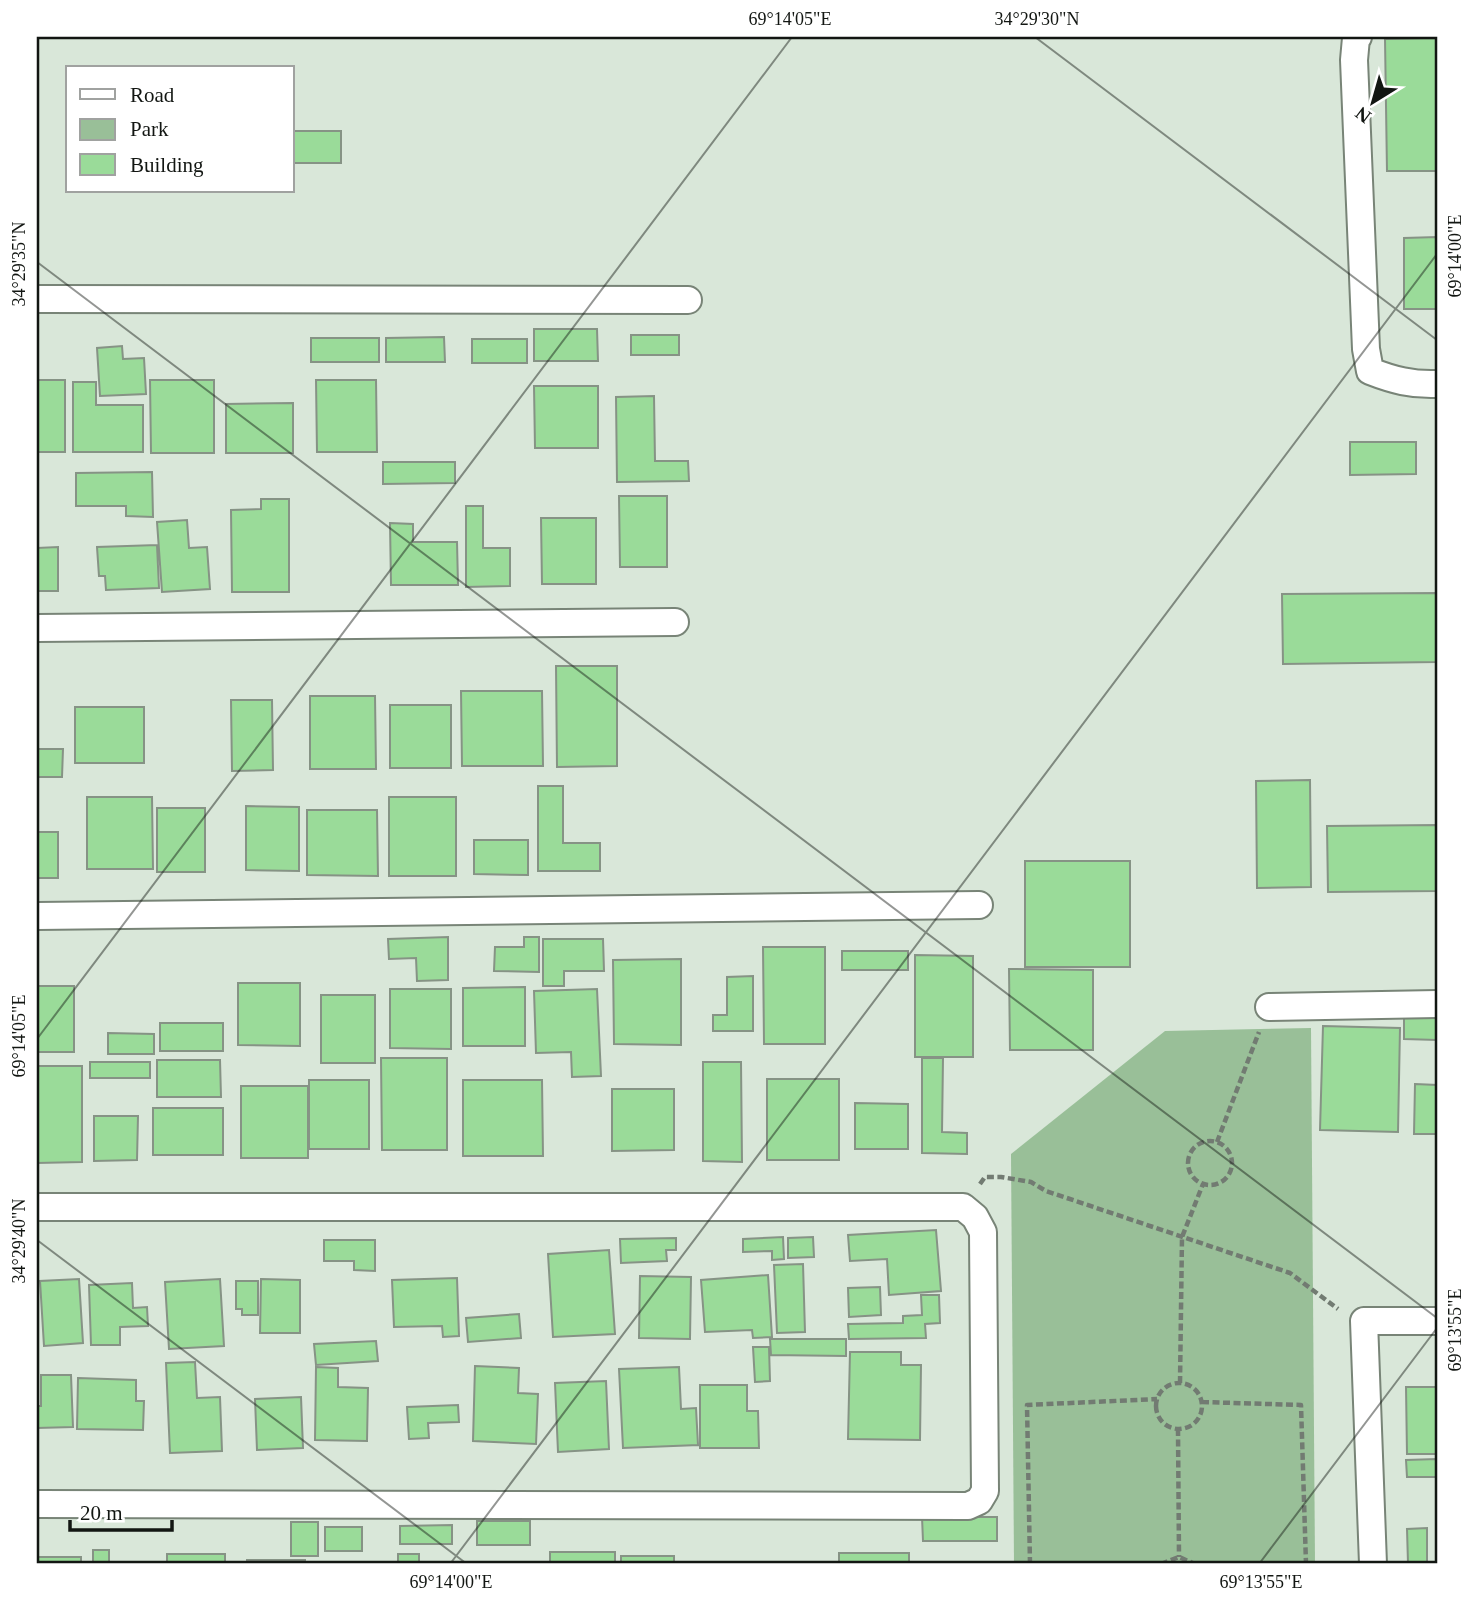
<svg xmlns="http://www.w3.org/2000/svg" width="1474" height="1601" font-family="Georgia,serif">
<rect width="100%" height="100%" fill="#d9e7d9"/>
<path fill="#99bf98" d="M 1311,1028 L 1315,1564 L 1014,1564 L 1011,1154 L 1165,1031 Z"/>
<path fill="#9adb99" stroke="#869385" stroke-width="2" d="M 1437,38 L 1437,171 L 1387,171 L 1385,39 Z
M 292,131 L 341,131 L 341,163 L 292,163 Z
M 1437,237 L 1437,309 L 1404,309 L 1404,238 Z
M 534,329 L 597,329 L 598,361 L 534,361 Z
M 631,335 L 679,335 L 679,355 L 631,355 Z
M 444,337 L 445,362 L 386,362 L 386,338 Z
M 311,338 L 379,338 L 379,362 L 311,362 Z
M 472,339 L 527,339 L 527,363 L 472,363 Z
M 122,346 L 123,359 L 144,358 L 146,394 L 100,396 L 97,348 Z
M 37,380 L 65,380 L 65,452 L 37,452 Z
M 150,380 L 214,380 L 214,453 L 151,453 Z
M 316,380 L 376,380 L 377,452 L 317,452 Z
M 73,382 L 96,382 L 96,405 L 143,405 L 143,452 L 73,452 Z
M 534,386 L 598,386 L 598,448 L 535,448 Z
M 654,396 L 655,461 L 688,461 L 689,481 L 617,482 L 616,397 Z
M 293,403 L 293,453 L 226,453 L 226,404 Z
M 1350,442 L 1416,442 L 1416,474 L 1350,475 Z
M 383,462 L 455,462 L 455,483 L 383,484 Z
M 152,472 L 153,517 L 126,516 L 126,506 L 76,506 L 76,473 Z
M 619,496 L 667,496 L 667,567 L 620,567 Z
M 261,499 L 289,499 L 289,592 L 232,592 L 231,510 L 261,509 Z
M 466,506 L 483,506 L 483,548 L 510,548 L 510,586 L 466,587 Z
M 541,518 L 596,518 L 596,584 L 542,584 Z
M 187,520 L 189,548 L 207,547 L 210,589 L 162,592 L 157,522 Z
M 390,523 L 413,524 L 413,542 L 457,542 L 458,585 L 391,585 Z
M 37,537 L 37,548 L 58,547 L 58,591 L 37,591 Z
M 157,545 L 159,588 L 106,590 L 105,576 L 99,576 L 97,547 Z
M 1437,593 L 1437,662 L 1283,664 L 1282,594 Z
M 556,666 L 617,666 L 617,766 L 557,767 Z
M 461,691 L 542,691 L 543,766 L 462,766 Z
M 310,696 L 375,696 L 376,769 L 310,769 Z
M 231,700 L 272,700 L 273,770 L 232,771 Z
M 390,705 L 451,705 L 451,768 L 390,768 Z
M 75,707 L 144,707 L 144,763 L 75,763 Z
M 37,749 L 63,749 L 62,777 L 37,777 Z
M 1310,780 L 1311,887 L 1257,888 L 1256,781 Z
M 538,786 L 563,786 L 563,843 L 600,843 L 600,871 L 538,871 Z
M 87,797 L 152,797 L 153,869 L 87,869 Z
M 389,797 L 456,797 L 456,876 L 389,876 Z
M 246,806 L 299,807 L 299,871 L 246,870 Z
M 157,808 L 205,808 L 205,872 L 157,872 Z
M 307,810 L 377,810 L 378,876 L 307,875 Z
M 1437,825 L 1437,891 L 1328,892 L 1327,826 Z
M 37,832 L 58,832 L 58,878 L 37,878 Z
M 474,840 L 528,840 L 528,875 L 474,874 Z
M 1025,861 L 1130,861 L 1130,967 L 1025,967 Z
M 448,937 L 448,980 L 417,981 L 416,958 L 389,959 L 388,939 Z
M 524,937 L 539,937 L 539,972 L 494,971 L 495,947 L 524,947 Z
M 543,939 L 603,939 L 604,971 L 564,971 L 564,986 L 543,986 Z
M 763,947 L 825,947 L 825,1044 L 764,1044 Z
M 842,951 L 908,951 L 908,970 L 842,970 Z
M 915,955 L 973,956 L 973,1057 L 915,1057 Z
M 681,959 L 681,1045 L 614,1044 L 613,960 Z
M 1009,969 L 1093,970 L 1093,1050 L 1010,1050 Z
M 753,976 L 753,1031 L 713,1031 L 713,1015 L 727,1015 L 727,977 Z
M 238,983 L 300,983 L 300,1046 L 238,1045 Z
M 37,986 L 74,986 L 74,1052 L 37,1052 Z
M 525,987 L 525,1046 L 463,1046 L 463,988 Z
M 390,989 L 451,989 L 451,1049 L 390,1048 Z
M 597,989 L 601,1076 L 572,1077 L 571,1052 L 536,1053 L 534,991 Z
M 321,995 L 375,995 L 375,1063 L 321,1063 Z
M 1404,1012 L 1437,1013 L 1437,1040 L 1404,1039 Z
M 160,1023 L 223,1023 L 223,1051 L 160,1051 Z
M 1323,1026 L 1400,1028 L 1398,1132 L 1320,1130 Z
M 108,1033 L 154,1034 L 154,1054 L 108,1054 Z
M 381,1058 L 447,1058 L 447,1150 L 382,1150 Z
M 922,1058 L 943,1058 L 942,1132 L 967,1133 L 967,1154 L 922,1153 Z
M 157,1060 L 220,1060 L 221,1097 L 157,1097 Z
M 90,1062 L 150,1062 L 150,1078 L 90,1078 Z
M 703,1062 L 741,1062 L 742,1162 L 703,1161 Z
M 37,1066 L 82,1066 L 82,1162 L 37,1163 Z
M 767,1079 L 839,1079 L 839,1160 L 767,1160 Z
M 309,1080 L 369,1080 L 369,1149 L 309,1149 Z
M 463,1080 L 542,1080 L 543,1156 L 463,1156 Z
M 1415,1084 L 1437,1085 L 1437,1134 L 1414,1134 Z
M 241,1086 L 308,1086 L 308,1158 L 241,1158 Z
M 612,1089 L 674,1089 L 674,1150 L 612,1151 Z
M 855,1103 L 908,1104 L 908,1149 L 855,1149 Z
M 153,1108 L 223,1108 L 223,1155 L 153,1155 Z
M 94,1116 L 138,1116 L 137,1160 L 94,1161 Z
M 936,1230 L 941,1291 L 889,1295 L 887,1259 L 850,1261 L 848,1235 Z
M 783,1237 L 784,1259 L 772,1260 L 772,1251 L 743,1252 L 743,1239 Z
M 813,1237 L 814,1257 L 788,1258 L 788,1238 Z
M 676,1238 L 676,1250 L 666,1250 L 667,1261 L 621,1263 L 620,1239 Z
M 324,1240 L 375,1240 L 375,1271 L 354,1270 L 354,1261 L 324,1261 Z
M 609,1250 L 615,1334 L 553,1337 L 548,1254 Z
M 803,1264 L 805,1332 L 777,1333 L 774,1265 Z
M 768,1275 L 772,1337 L 753,1338 L 752,1330 L 705,1332 L 701,1280 Z
M 640,1276 L 691,1277 L 690,1339 L 639,1338 Z
M 457,1278 L 459,1336 L 443,1337 L 442,1326 L 394,1327 L 392,1280 Z
M 79,1279 L 83,1343 L 44,1346 L 40,1281 Z
M 220,1279 L 224,1346 L 169,1349 L 165,1282 Z
M 261,1279 L 300,1280 L 300,1333 L 260,1333 Z
M 236,1281 L 258,1281 L 258,1315 L 242,1315 L 242,1309 L 236,1309 Z
M 132,1283 L 133,1308 L 147,1307 L 148,1326 L 120,1327 L 120,1345 L 91,1345 L 89,1285 Z
M 880,1287 L 881,1315 L 849,1317 L 848,1288 Z
M 921,1295 L 939,1295 L 940,1323 L 925,1324 L 926,1338 L 849,1339 L 848,1324 L 903,1323 L 903,1316 L 922,1315 Z
M 519,1314 L 521,1338 L 468,1342 L 466,1318 Z
M 770,1339 L 846,1339 L 846,1356 L 771,1355 Z
M 376,1341 L 378,1361 L 316,1365 L 314,1344 Z
M 753,1347 L 769,1347 L 770,1381 L 755,1382 Z
M 850,1352 L 901,1352 L 901,1365 L 921,1365 L 920,1440 L 848,1439 Z
M 195,1362 L 197,1398 L 220,1397 L 222,1451 L 170,1453 L 166,1363 Z
M 475,1366 L 519,1368 L 518,1393 L 538,1394 L 536,1444 L 473,1441 Z
M 316,1367 L 338,1368 L 338,1387 L 368,1388 L 367,1441 L 315,1440 Z
M 679,1367 L 681,1409 L 696,1408 L 698,1445 L 623,1448 L 619,1369 Z
M 41,1375 L 71,1375 L 73,1427 L 37,1428 L 37,1406 L 41,1406 Z
M 78,1378 L 136,1380 L 136,1401 L 144,1401 L 143,1430 L 77,1429 Z
M 606,1381 L 609,1449 L 558,1452 L 555,1383 Z
M 700,1385 L 747,1385 L 747,1411 L 758,1411 L 759,1448 L 700,1448 Z
M 1406,1387 L 1437,1387 L 1437,1454 L 1407,1454 Z
M 301,1397 L 303,1448 L 257,1450 L 255,1399 Z
M 458,1405 L 459,1422 L 428,1423 L 429,1438 L 409,1439 L 407,1407 Z
M 1437,1459 L 1437,1477 L 1407,1477 L 1406,1460 Z
M 922,1517 L 997,1517 L 997,1541 L 923,1541 Z
M 477,1521 L 530,1521 L 530,1545 L 477,1545 Z
M 291,1522 L 318,1522 L 318,1556 L 291,1556 Z
M 452,1525 L 452,1544 L 400,1544 L 400,1526 Z
M 325,1527 L 362,1527 L 362,1551 L 325,1551 Z
M 1427,1528 L 1427,1562 L 1408,1563 L 1407,1529 Z
M 93,1550 L 109,1550 L 109,1564 L 93,1564 Z
M 550,1552 L 615,1552 L 615,1564 L 550,1564 Z
M 839,1553 L 909,1553 L 909,1564 L 839,1564 Z
M 167,1554 L 225,1554 L 225,1564 L 167,1564 Z
M 398,1554 L 419,1554 L 419,1564 L 398,1564 Z
M 621,1556 L 674,1556 L 674,1564 L 621,1564 Z
M 37,1557 L 81,1557 L 81,1564 L 37,1564 Z
M 247,1560 L 305,1560 L 305,1564 L 247,1564 Z
M 703,1562 L 774,1562 L 774,1564 L 703,1564 Z"/>
<g fill="none" stroke-linecap="round" stroke-linejoin="round">
<g stroke="#788477" stroke-width="30">
<path id="minor" d="M 1358,37 L 1356,38 L 1354,60 L 1366,349 L 1370,371 C 1393,380 1412,385 1437,384
M 37,299 L 688,300
M 37,628 L 675,622
M 37,916 L 979,905
M 1269,1007 L 1437,1004
M 37,1207 L 963,1207 L 975,1217 L 983,1232 L 985,1491 L 979,1501 L 968,1506 L 37,1504
M 1373,1564 L 1364,1321 L 1437,1321"/>
</g>
<path stroke="#727b72" stroke-width="4.5" stroke-dasharray="7 3.5" stroke-linecap="butt" d="M1188 1163a22 22 0 1 1 44 0a22 22 0 1 1-44 0Z
M 1217,1142 L 1259,1032
M 980,1184 L 985,1177 L 1001,1177 L 1031,1182 L 1046,1191 L 1290,1273 L 1338,1309
M 1180,1383 L 1182,1237 L 1203,1184
M1156 1406a23 23 0 1 1 46 0a23 23 0 1 1-46 0Z
M 1202,1402 L 1301,1405 L 1306,1564
M 1178,1429 L 1179,1557
M 1030,1564 L 1027,1405 L 1157,1399
M 1161,1564 L 1179,1557 L 1195,1564"/>
<use href="#minor" stroke="#fff" stroke-width="26"/>
</g>
<path fill="none" stroke="#121612" stroke-width="2" stroke-opacity="0.45" d="M 1035,37 L 1437,340M 37,262 L 1437,1318M 37,1039 L 792,37M 37,1240 L 467,1564M 450,1564 L 1437,254M 1259,1564 L 1437,1328"/>
<rect width="1474" height="1601" fill="none" stroke="#ffffff" stroke-width="77"/>
<rect x="66" y="66" width="228" height="126" fill="#ffffff" stroke="#a0a2a0" stroke-width="2"/>
<rect x="80" y="89" width="35" height="10" fill="#ffffff" stroke="#a0a2a0" stroke-width="2"/>
<text x="130" y="102" font-size="21" fill="#121612">Road</text>
<rect x="80" y="119" width="35" height="21" fill="#99bf98" stroke="#a0a2a0" stroke-width="2"/>
<text x="130" y="136" font-size="21" fill="#121612">Park</text>
<rect x="80" y="154" width="35" height="21" fill="#9adb99" stroke="#a0a2a0" stroke-width="2"/>
<text x="130" y="172" font-size="21" fill="#121612">Building</text>
<g transform="translate(1373 102) rotate(217)" stroke="#ffffff" stroke-width="5" paint-order="stroke">
<path d="M0-5L12 26L0 18L-12 26Z" fill="#121612"/>
<text y="-10" font-size="19" font-weight="bold" text-anchor="middle" fill="#121612">N</text>
</g>
<path d="M70 1520v10h102v-10" fill="none" stroke="#121612" stroke-width="3.5"/>
<text x="80" y="1520" font-size="21" fill="#121612" stroke="#ffffff" stroke-width="5" paint-order="stroke">20 m</text>
<rect x="38" y="38" width="1398" height="1524" fill="none" stroke="#121612" stroke-width="2.5"/>
<g font-size="18" text-anchor="middle" fill="#121612">
<text x="790" y="25">69°14'05"E</text>
<text x="1037" y="25">34°29'30"N</text>
<text transform="translate(1455 256) rotate(-90)" y="6">69°14'00"E</text>
<text transform="translate(19 264) rotate(-90)" y="6">34°29'35"N</text>
<text transform="translate(19 1036) rotate(-90)" y="6">69°14'05"E</text>
<text transform="translate(19 1241) rotate(-90)" y="6">34°29'40"N</text>
<text transform="translate(1455 1330) rotate(-90)" y="6">69°13'55"E</text>
<text x="451" y="1588">69°14'00"E</text>
<text x="1261" y="1588">69°13'55"E</text>
</g>
</svg>
